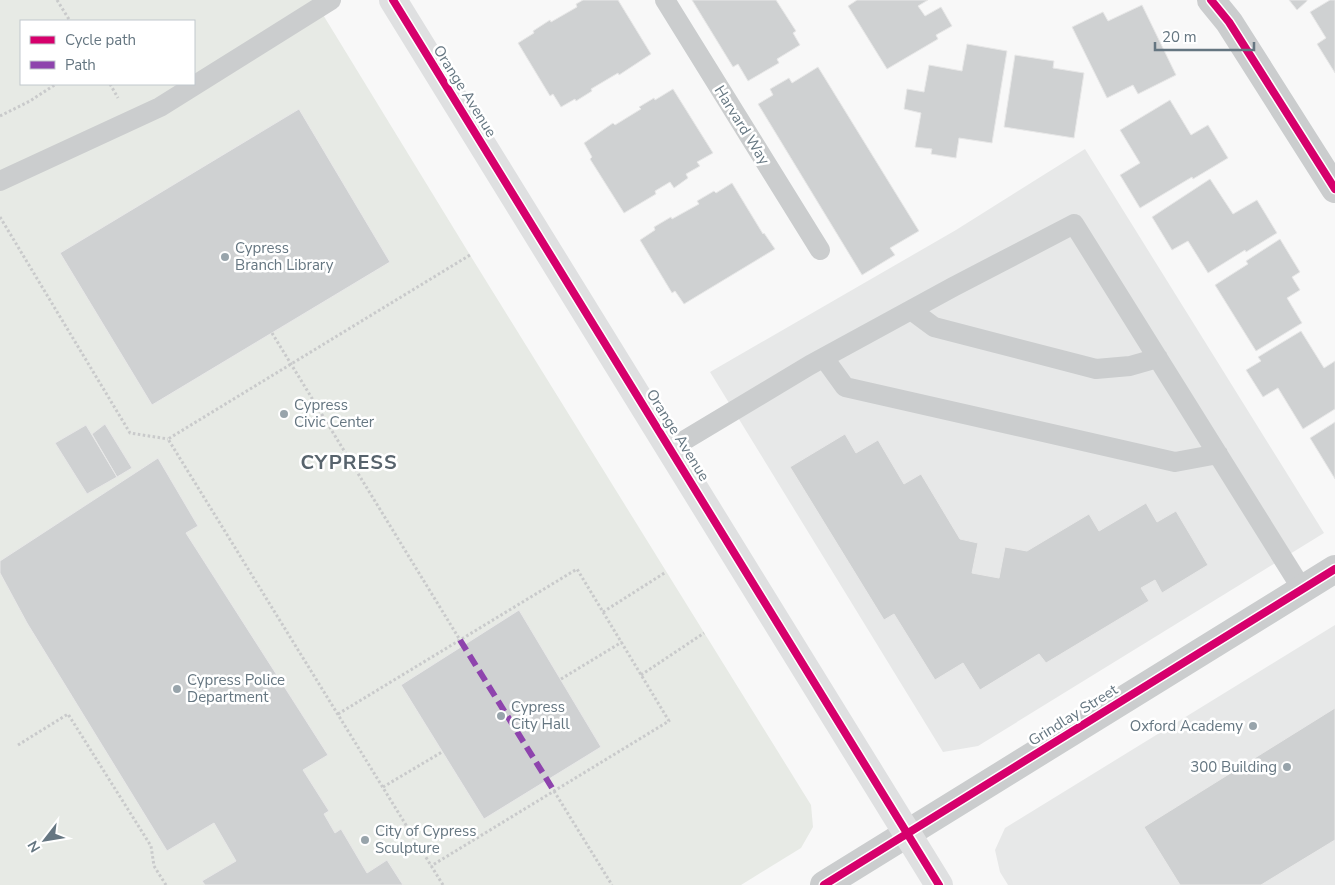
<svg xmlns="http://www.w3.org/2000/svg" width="1335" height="885" font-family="'Nunito Sans',sans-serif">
<rect width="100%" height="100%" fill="#f8f8f8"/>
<path fill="#e7e8e8" d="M 1085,149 L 1324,533 L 978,746 L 943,752 L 710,372 L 956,230 Z
M 1335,625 L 1335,885 L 1008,885 L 1000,872 L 995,850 L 1005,828 Z"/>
<path fill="#e7eae5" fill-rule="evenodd" d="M 0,0 L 314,0 L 470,255 L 811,805 L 813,827 L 801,848 L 741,885 L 0,885 ZM 21,21 L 194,21 L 194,84 L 21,84 Z"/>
<path fill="#cfd1d2" stroke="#e8e8e8" d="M 583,0 L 618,0 L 651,54 L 619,75 L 618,73 L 591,89 L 592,91 L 576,101 L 575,99 L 561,107 L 553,94 L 550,96 L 518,43 L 534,33 L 533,31 L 550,20 L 551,22 L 577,7 L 576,4 Z
M 692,0 L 776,0 L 796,31 L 793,33 L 800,45 L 777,59 L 779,63 L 748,81 L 738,64 L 733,67 Z
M 857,0 L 928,0 L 918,6 L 925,16 L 941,7 L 952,26 L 936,35 L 938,39 L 887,69 L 848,6 Z
M 1289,0 L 1307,0 L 1307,1 L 1297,10 Z
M 1330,0 L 1335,0 L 1335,73 L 1317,44 L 1326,38 L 1310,12 Z
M 1142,5 L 1176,75 L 1138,94 L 1133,85 L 1107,98 L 1072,27 L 1103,12 L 1108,21 Z
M 967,44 L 1007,51 L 992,143 L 959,138 L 956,158 L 931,154 L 932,149 L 915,147 L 921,113 L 904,109 L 907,89 L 924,92 L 929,65 L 962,71 Z
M 1015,55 L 1054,61 L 1053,68 L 1084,73 L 1074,138 L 1004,127 Z
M 818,67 L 919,231 L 890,248 L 895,255 L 862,275 L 758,104 L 773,95 L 770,89 L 789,78 L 792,83 Z
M 673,89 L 713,153 L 697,162 L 700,166 L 686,174 L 688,178 L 674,188 L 670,182 L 655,191 L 656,194 L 624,213 L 590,159 L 592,157 L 584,143 L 613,123 L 615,125 L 641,109 L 639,107 L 654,98 L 655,100 Z
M 1170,100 L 1191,135 L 1208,125 L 1228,158 L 1193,179 L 1192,177 L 1140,208 L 1120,175 L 1140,163 L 1120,130 Z
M 299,109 L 390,262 L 152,405 L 60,253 Z
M 1210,179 L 1233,214 L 1257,200 L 1277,233 L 1246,252 L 1245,250 L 1208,273 L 1188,241 L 1172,250 L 1152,217 Z
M 732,183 L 763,234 L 764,233 L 775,249 L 684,304 L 675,291 L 672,293 L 640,240 L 655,230 L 654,227 L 671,217 L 672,219 L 699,204 L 697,201 L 714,191 L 716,193 Z
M 1280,239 L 1300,272 L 1292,277 L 1300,290 L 1287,298 L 1302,323 L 1256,351 L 1215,285 L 1248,264 L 1246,261 Z
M 1301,331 L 1324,368 L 1335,361 L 1335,409 L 1303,429 L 1278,388 L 1263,397 L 1246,370 L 1261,361 L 1258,357 Z
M 1335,422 L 1335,479 L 1310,438 Z
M 105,424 L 132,468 L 117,477 L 92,434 Z
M 86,425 L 117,477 L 87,494 L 55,443 Z
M 845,434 L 856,453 L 878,440 L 904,484 L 921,474 L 960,539 L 978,543 L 972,573 L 999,578 L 1005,547 L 1027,551 L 1089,514 L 1099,531 L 1146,503 L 1157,522 L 1176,511 L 1208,565 L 1162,593 L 1155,580 L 1141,588 L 1149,601 L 1046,663 L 1039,654 L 980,690 L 963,663 L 935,680 L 894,614 L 884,620 L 790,467 Z
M 158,458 L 198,526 L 186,533 L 328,755 L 303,770 L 329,811 L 324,814 L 335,833 L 341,829 L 367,873 L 387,860 L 403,885 L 205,885 L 202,881 L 236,861 L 214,823 L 167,851 L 27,623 L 0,573 L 0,561 Z
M 519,610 L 601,747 L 484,819 L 401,685 Z
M 1335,708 L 1335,840 L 1261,885 L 1180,885 L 1144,827 Z"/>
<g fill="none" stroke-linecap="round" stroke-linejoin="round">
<path stroke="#c9cacb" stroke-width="3" stroke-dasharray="2.5 2.5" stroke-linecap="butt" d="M 57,0 L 70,21
M 110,84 L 118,98
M 0,116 L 30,101 L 56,84
M 0,217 L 130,433 L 168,439
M 272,333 L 460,640
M 603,612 L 666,572
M 641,675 L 704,633
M 561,679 L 622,642
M 338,714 L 577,569 L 669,721 L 431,866
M 18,745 L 68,714 L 151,846 L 154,866 L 166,885
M 383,787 L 442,752
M 554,791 L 612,885
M 443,885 L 168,439 L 470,255"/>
<path stroke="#cbcdce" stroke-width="20" d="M 665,0 L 820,250
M 0,181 L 160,107 L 331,0
M 911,310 L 934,327 L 1096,369 L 1130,366 L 1158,358
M 824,358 L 845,387 L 1175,462 L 1218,454
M 670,449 L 810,365 L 953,287 L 1074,224 L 1302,589"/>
<path stroke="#cbcdce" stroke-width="28" d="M 1211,0 L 1229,22 L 1335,189
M 824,885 L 1335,569"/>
<path stroke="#dfe0e1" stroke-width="28" d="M 393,0 L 939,885"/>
<path stroke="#8e44ad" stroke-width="6" stroke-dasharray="12 6" stroke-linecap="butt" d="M 460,640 L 554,791"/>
<g stroke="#fff" stroke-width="11">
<path id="cycleway" d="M 393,0 L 939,885
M 1211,0 L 1229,22 L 1335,189
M 824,885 L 1335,569"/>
</g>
<use href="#cycleway" stroke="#d6006c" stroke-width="8"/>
</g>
<g fill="#98a4ab" stroke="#fff" stroke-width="2">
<circle cx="225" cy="257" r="5"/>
<circle cx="284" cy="414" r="5"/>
<circle cx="177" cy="689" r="5"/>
<circle cx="501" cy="716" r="5"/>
<circle cx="1253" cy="726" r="5"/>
<circle cx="1287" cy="767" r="5"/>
<circle cx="365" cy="840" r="5"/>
</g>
<g text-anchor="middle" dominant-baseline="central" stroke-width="5" stroke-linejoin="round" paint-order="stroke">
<g font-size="15" fill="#657681" stroke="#fff">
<text transform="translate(465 91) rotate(58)">Orange Avenue</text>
<text transform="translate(742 125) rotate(58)">Harvard Way</text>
<text transform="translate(678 435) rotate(58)">Orange Avenue</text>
<text transform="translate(1073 715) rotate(-32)">Grindlay Street</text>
</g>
<g font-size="15" fill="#657681" stroke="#fff" text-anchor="start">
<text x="235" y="248">Cypress<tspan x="235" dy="17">Branch Library</tspan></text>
<text x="294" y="405">Cypress<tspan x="294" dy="17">Civic Center</tspan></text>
<text x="187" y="680">Cypress Police<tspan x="187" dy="17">Department</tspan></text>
<text x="511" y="707">Cypress<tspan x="511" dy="17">City Hall</tspan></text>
<text x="1243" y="726" text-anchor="end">Oxford Academy</text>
<text x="1277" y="767" text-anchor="end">300 Building</text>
<text x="375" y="831">City of Cypress<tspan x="375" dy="17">Sculpture</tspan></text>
</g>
<g font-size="20" font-weight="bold" letter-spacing="1" fill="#57636c" stroke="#fff">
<text x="349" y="462">CYPRESS</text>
</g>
</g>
<rect x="20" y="20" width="175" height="65" fill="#ffffff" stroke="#c1c8cd"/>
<rect x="30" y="36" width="25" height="8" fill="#d6006c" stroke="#c1c8cd"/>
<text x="65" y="45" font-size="15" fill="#657681">Cycle path</text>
<rect x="30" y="61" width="25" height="8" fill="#8e44ad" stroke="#c1c8cd"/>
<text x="65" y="70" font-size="15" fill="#657681">Path</text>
<g transform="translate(45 840) rotate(239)" stroke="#ffffff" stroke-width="4" paint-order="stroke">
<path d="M0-4L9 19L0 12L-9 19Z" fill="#657681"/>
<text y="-8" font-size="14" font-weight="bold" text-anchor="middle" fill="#657681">N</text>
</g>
<path d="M1155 42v8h99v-8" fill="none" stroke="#657681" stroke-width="2.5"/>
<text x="1162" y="42" font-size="15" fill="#657681" stroke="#ffffff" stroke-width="4" paint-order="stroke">20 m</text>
</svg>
